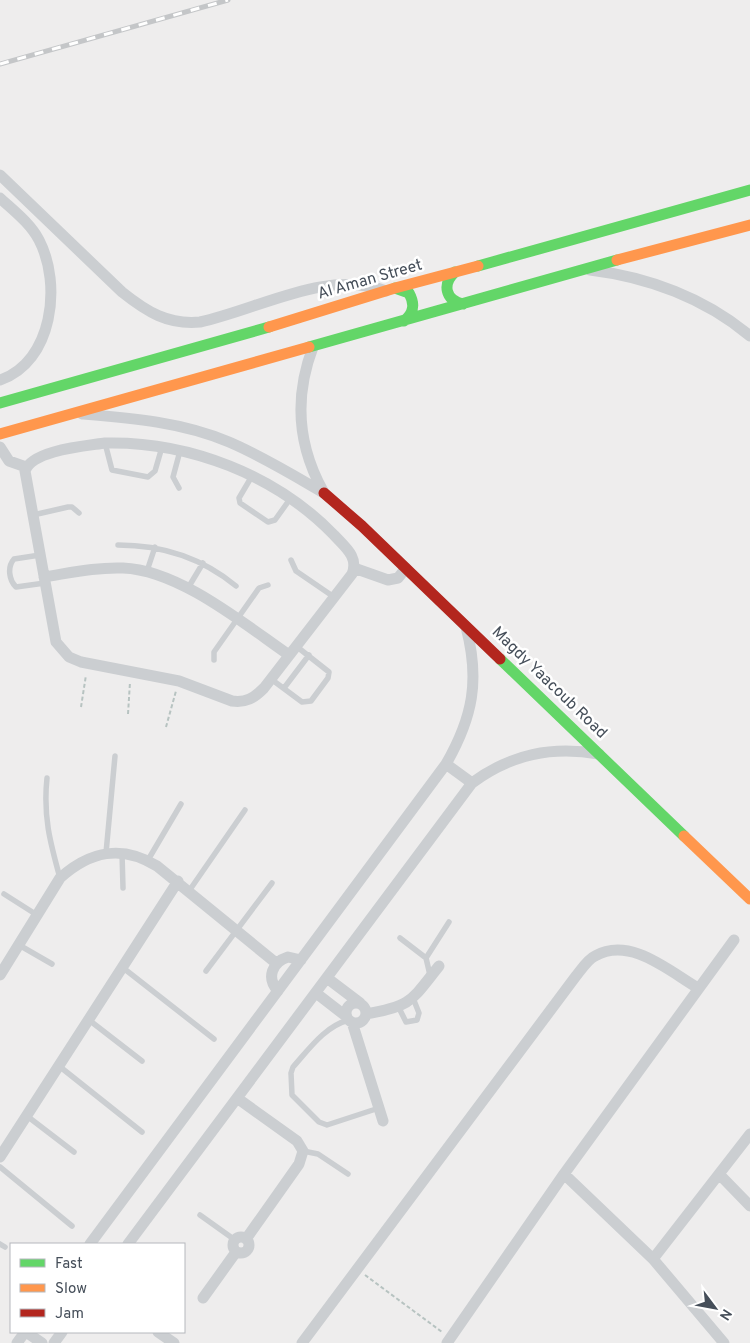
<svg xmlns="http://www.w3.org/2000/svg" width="750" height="1343" font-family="Overpass,sans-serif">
<rect width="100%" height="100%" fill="#eeeded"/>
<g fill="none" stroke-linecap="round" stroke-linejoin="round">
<path stroke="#b7c3c1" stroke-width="2" stroke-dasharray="4 2.5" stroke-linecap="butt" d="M 81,707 L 86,675
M 128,714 L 130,682
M 166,727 L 176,691
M 365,1275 L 442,1332"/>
<path stroke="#cbced1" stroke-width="5.5" d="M 105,443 L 112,470 L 148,477 L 155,471 L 162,447
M 252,476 L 239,498 L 240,503 L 268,522 L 275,520 L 290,499
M 179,488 L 173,477 L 180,451
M 33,515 L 68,507 L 72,507 L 79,513
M 118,545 C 163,545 202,558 236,586
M 40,555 L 14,559 C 7,567 9,580 16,587 L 45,583
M 291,560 L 296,571 L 334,597
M 147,571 L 155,547
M 188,588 L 203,563
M 214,660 L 214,652 L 259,588 L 268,585
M 271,679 L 302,702 L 311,701 L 328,678 L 329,672 L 296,646
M 284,688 L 309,655
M 47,778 C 43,816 50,842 60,878
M 106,853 L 115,756
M 122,853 L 123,888
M 148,860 L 181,804
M 189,891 L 245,810
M 4,894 L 37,915
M 400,938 L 426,958 L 430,975
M 19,945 L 52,964
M 426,958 L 449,922
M 122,967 L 214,1039
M 206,971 L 272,883
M 399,1008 L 406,1022 L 417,1020 L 419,1013 L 413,998
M 89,1020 L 142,1061
M 349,1020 C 325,1026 309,1049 293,1067 L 291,1073 L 292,1095 L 319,1122 L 327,1125 L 379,1108
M 59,1066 L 142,1132
M 27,1116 L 74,1152
M 303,1151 L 318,1154 L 348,1174
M 0,1167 L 72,1226
M 200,1215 L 235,1240
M 0,1244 L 5,1247"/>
<path stroke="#cbced1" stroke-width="11" d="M 0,175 L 122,292 C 147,312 168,325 200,322 C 260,309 326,269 386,291
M 0,198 C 14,211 30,223 39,240 C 62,284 53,362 0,380
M 590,270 C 648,277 705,298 750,336
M 313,347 C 294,397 297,444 323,491
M 82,414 C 131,418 182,422 229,442 C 262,456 293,475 324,493
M 105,443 C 189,441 276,475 334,535 C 345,547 359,557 352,574 L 264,688 C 254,698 246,703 232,701 L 179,681 L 81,662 L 69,657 L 56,642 L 25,471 C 32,450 86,446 105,443 Z
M 0,447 L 9,461 L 26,467
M 354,568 L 388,580 L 398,578 L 406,568
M 44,577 C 70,573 96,567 123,568 C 179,570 244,624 289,655
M 446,764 L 472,783
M 0,975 L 60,878 C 90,851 121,844 157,866 L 276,963
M 327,978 L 360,1003
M 278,991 C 266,978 272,962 288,957 L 301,960
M 316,993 L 347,1017
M346 1013a10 10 0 1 1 20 0a10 10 0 1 1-20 0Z
M 366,1014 C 412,1006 411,1001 439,966
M 352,1022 L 383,1121
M 237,1098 L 297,1141 L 303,1151 L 299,1164 L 246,1239
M 0,1157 L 178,881
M 564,1174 L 653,1259 L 724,1343
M 719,1174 L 750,1206
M233 1245a8 8 0 1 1 16 0a8 8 0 1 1-16 0Z
M 90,1244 L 446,764 C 473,717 480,680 466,627
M 128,1244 L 472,783 C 511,754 552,746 599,754
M 653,1259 L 750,1134
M 203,1298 L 236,1252
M 26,1332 L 42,1343
M 158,1332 L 174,1343
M 17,1343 L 25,1332
M 54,1343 L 62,1332
M 302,1343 L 576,976 C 581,970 588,959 595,956 C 630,936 669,971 698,988
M 447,1343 L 564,1174 L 734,940"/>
<path stroke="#63d668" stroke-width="11" d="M 478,266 L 750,190
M 455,272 C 442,284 445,300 463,304
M 395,288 L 409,293 C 415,304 414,313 404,321
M 309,347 L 617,260
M 0,403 L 269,327
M 500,659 L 684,836"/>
<path stroke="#ff974d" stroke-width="11" d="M 617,260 L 750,225
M 269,327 L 395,288 L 478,266
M 0,434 L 309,347
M 684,836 L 750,899"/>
<path stroke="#b3261e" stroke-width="11" d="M 324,493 L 362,526 L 500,659"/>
<g stroke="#c4c6c8" stroke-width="5">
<path id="rail" d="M 0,64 L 228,0"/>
</g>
<use href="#rail" stroke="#fff" stroke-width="3" stroke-dasharray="9" stroke-linecap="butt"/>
</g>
<g text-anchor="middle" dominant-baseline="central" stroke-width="5" stroke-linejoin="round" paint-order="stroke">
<g font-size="16" fill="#454e59" stroke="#fff">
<text transform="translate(370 280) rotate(-16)">Al Aman Street</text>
<text transform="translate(549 683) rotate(44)">Magdy Yaacoub Road</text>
</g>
</g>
<rect x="10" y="1243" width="175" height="90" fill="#ffffff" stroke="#b5b8bd"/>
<rect x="20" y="1259" width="25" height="8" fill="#63d668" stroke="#b5b8bd"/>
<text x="55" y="1268" font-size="15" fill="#454e59">Fast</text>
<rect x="20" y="1284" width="25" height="8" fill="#ff974d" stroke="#b5b8bd"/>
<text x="55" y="1293" font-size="15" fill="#454e59">Slow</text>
<rect x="20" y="1309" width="25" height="8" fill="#b3261e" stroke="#b5b8bd"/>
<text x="55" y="1318" font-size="15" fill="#454e59">Jam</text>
<g transform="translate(715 1308) rotate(122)" stroke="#ffffff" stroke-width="4" paint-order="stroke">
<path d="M0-4L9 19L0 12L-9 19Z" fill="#454e59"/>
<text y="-8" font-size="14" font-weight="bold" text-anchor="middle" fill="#454e59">N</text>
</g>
</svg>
